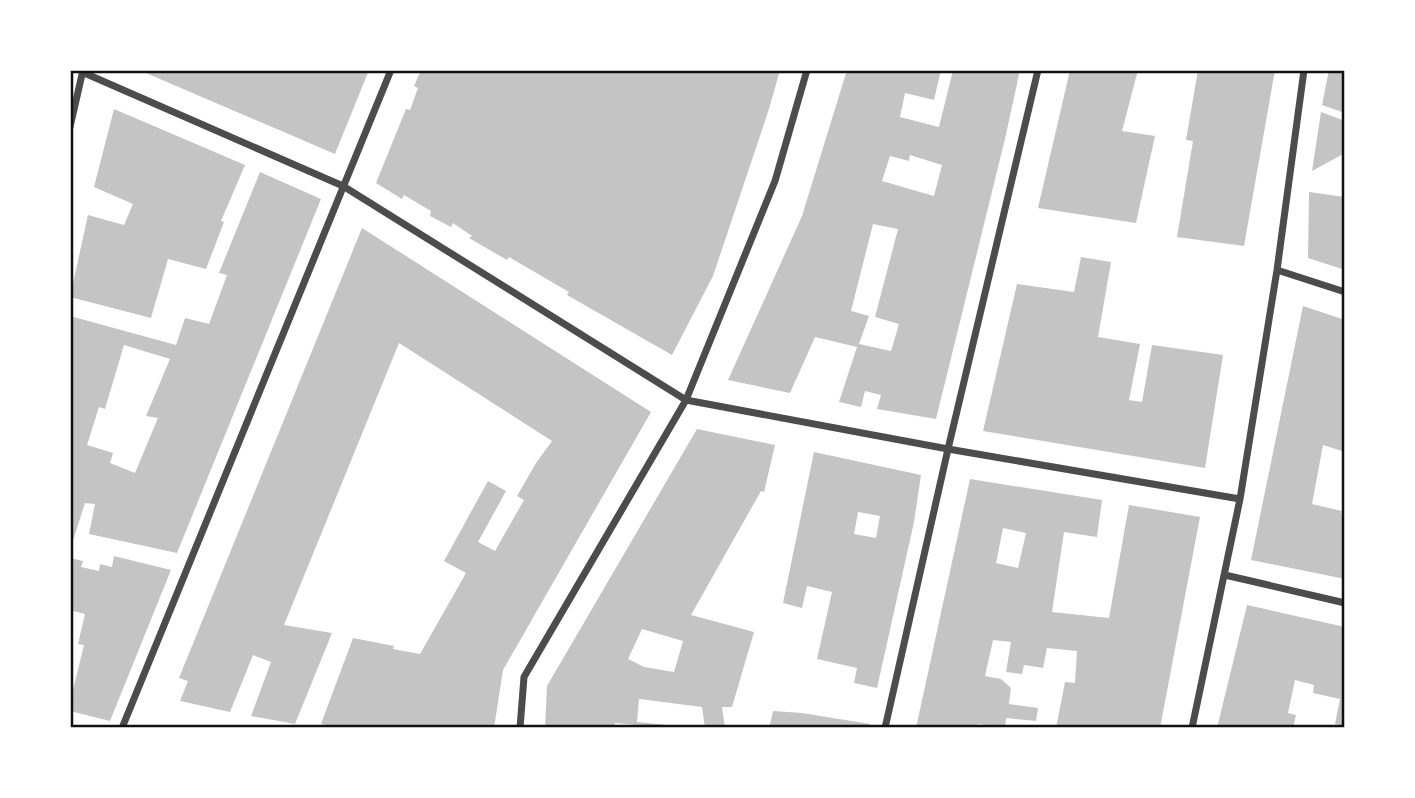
<svg xmlns="http://www.w3.org/2000/svg" width="1415" height="798" font-family="Commissioner,sans-serif">
<rect width="100%" height="100%" fill="#fff"/>
<path fill="#c4c4c4" fill-rule="evenodd" d="M 139,70 L 369,70 L 335,154 Z
M 421,70 L 780,70 L 769,109 L 713,276 L 672,355 L 567,295 L 569,292 L 509,257 L 507,260 L 469,238 L 472,236 L 453,223 L 451,227 L 430,216 L 431,211 L 404,195 L 402,199 L 376,183 L 406,109 L 410,110 L 418,88 L 414,86 Z
M 847,70 L 941,70 L 934,100 L 905,93 L 900,117 L 939,127 L 953,70 L 1020,70 L 1005,139 L 936,419 L 877,409 L 881,395 L 865,391 L 861,407 L 839,402 L 857,347 L 815,337 L 790,393 L 728,380 L 802,216 ZM 910,155 L 942,165 L 934,196 L 882,181 L 890,156 L 909,161 ZM 873,224 L 898,229 L 875,317 L 899,324 L 891,351 L 859,344 L 869,316 L 851,311 Z
M 1070,70 L 1138,70 L 1122,131 L 1155,136 L 1136,223 L 1038,208 Z
M 1198,70 L 1275,70 L 1244,246 L 1177,237 L 1193,141 L 1186,140 Z
M 1329,70 L 1345,70 L 1345,113 L 1322,105 Z
M 114,109 L 245,165 L 221,221 L 224,222 L 206,269 L 168,259 L 151,318 L 70,297 L 88,215 L 124,225 L 133,204 L 94,187 Z
M 1321,112 L 1345,121 L 1345,153 L 1312,171 Z
M 260,172 L 321,199 L 177,553 L 89,534 L 95,504 L 85,503 L 70,550 L 70,316 L 176,345 L 185,318 L 209,324 L 227,275 L 219,273 ZM 124,345 L 170,359 L 146,416 L 158,418 L 135,473 L 110,463 L 113,453 L 87,445 L 99,407 L 105,409 Z
M 1309,192 L 1345,197 L 1345,270 L 1308,258 Z
M 362,228 L 651,412 L 503,670 L 494,728 L 342,728 L 321,724 L 353,638 L 394,646 L 393,649 L 420,654 L 466,573 L 444,561 L 488,481 L 506,491 L 478,542 L 495,551 L 524,500 L 517,496 L 536,463 L 552,441 L 399,343 L 284,625 L 332,633 L 295,724 L 251,716 L 271,662 L 253,655 L 230,712 L 180,701 L 188,681 L 179,678 Z
M 1081,257 L 1111,262 L 1098,337 L 1140,344 L 1129,400 L 1142,402 L 1152,345 L 1223,355 L 1205,468 L 983,431 L 1017,284 L 1074,292 Z
M 1303,306 L 1345,320 L 1345,452 L 1323,445 L 1312,504 L 1342,511 L 1341,514 L 1345,515 L 1345,579 L 1251,560 Z
M 697,429 L 775,445 L 764,492 L 761,491 L 691,615 L 754,632 L 732,707 L 722,707 L 725,728 L 705,728 L 702,707 L 639,699 L 637,722 L 678,726 L 678,728 L 637,728 L 637,725 L 615,723 L 615,728 L 545,728 L 547,686 ZM 642,629 L 683,641 L 674,672 L 644,667 L 628,659 Z
M 814,452 L 921,475 L 914,522 L 877,688 L 854,683 L 857,668 L 817,659 L 832,592 L 807,586 L 802,608 L 783,603 ZM 858,512 L 880,516 L 876,538 L 854,534 Z
M 970,479 L 1102,500 L 1097,537 L 1064,532 L 1052,612 L 1109,618 L 1129,505 L 1200,517 L 1160,728 L 1056,728 L 1065,682 L 1075,683 L 1077,651 L 1047,648 L 1043,668 L 1024,665 L 1022,674 L 1006,672 L 1011,642 L 993,640 L 985,676 L 1001,679 L 1011,688 L 1009,704 L 1038,708 L 1036,721 L 1006,718 L 1005,728 L 978,724 L 977,728 L 916,728 ZM 1003,528 L 1026,533 L 1018,568 L 996,563 Z
M 114,556 L 171,570 L 110,721 L 70,711 L 70,702 L 84,645 L 78,644 L 85,614 L 70,610 L 70,558 L 83,561 L 81,567 L 99,571 L 100,564 L 112,567 Z
M 1247,605 L 1345,627 L 1345,726 L 1335,724 L 1340,699 L 1313,693 L 1314,685 L 1295,680 L 1288,713 L 1296,715 L 1293,728 L 1217,728 Z
M 773,711 L 802,713 L 870,724 L 869,728 L 769,728 Z"/>
<g fill="none" stroke-linecap="round" stroke-linejoin="round">
<path stroke="#4c4c4c" stroke-width="7" d="M 82,72 L 343,186 L 686,400 L 948,449 L 1240,499
M 70,127 L 83,70
M 1277,270 L 1345,292
M 1225,575 L 1345,603
M 122,728 L 391,70
M 520,728 L 524,677 L 686,400 L 775,181 L 807,70
M 885,728 L 948,449 L 1038,70
M 1192,728 L 1240,499 L 1277,270 L 1304,70"/>
</g>
<rect width="1415" height="798" fill="none" stroke="#ffffff" stroke-width="144"/>
<rect x="72" y="72" width="1271" height="654" fill="none" stroke="#111" stroke-width="2.5"/>
</svg>
